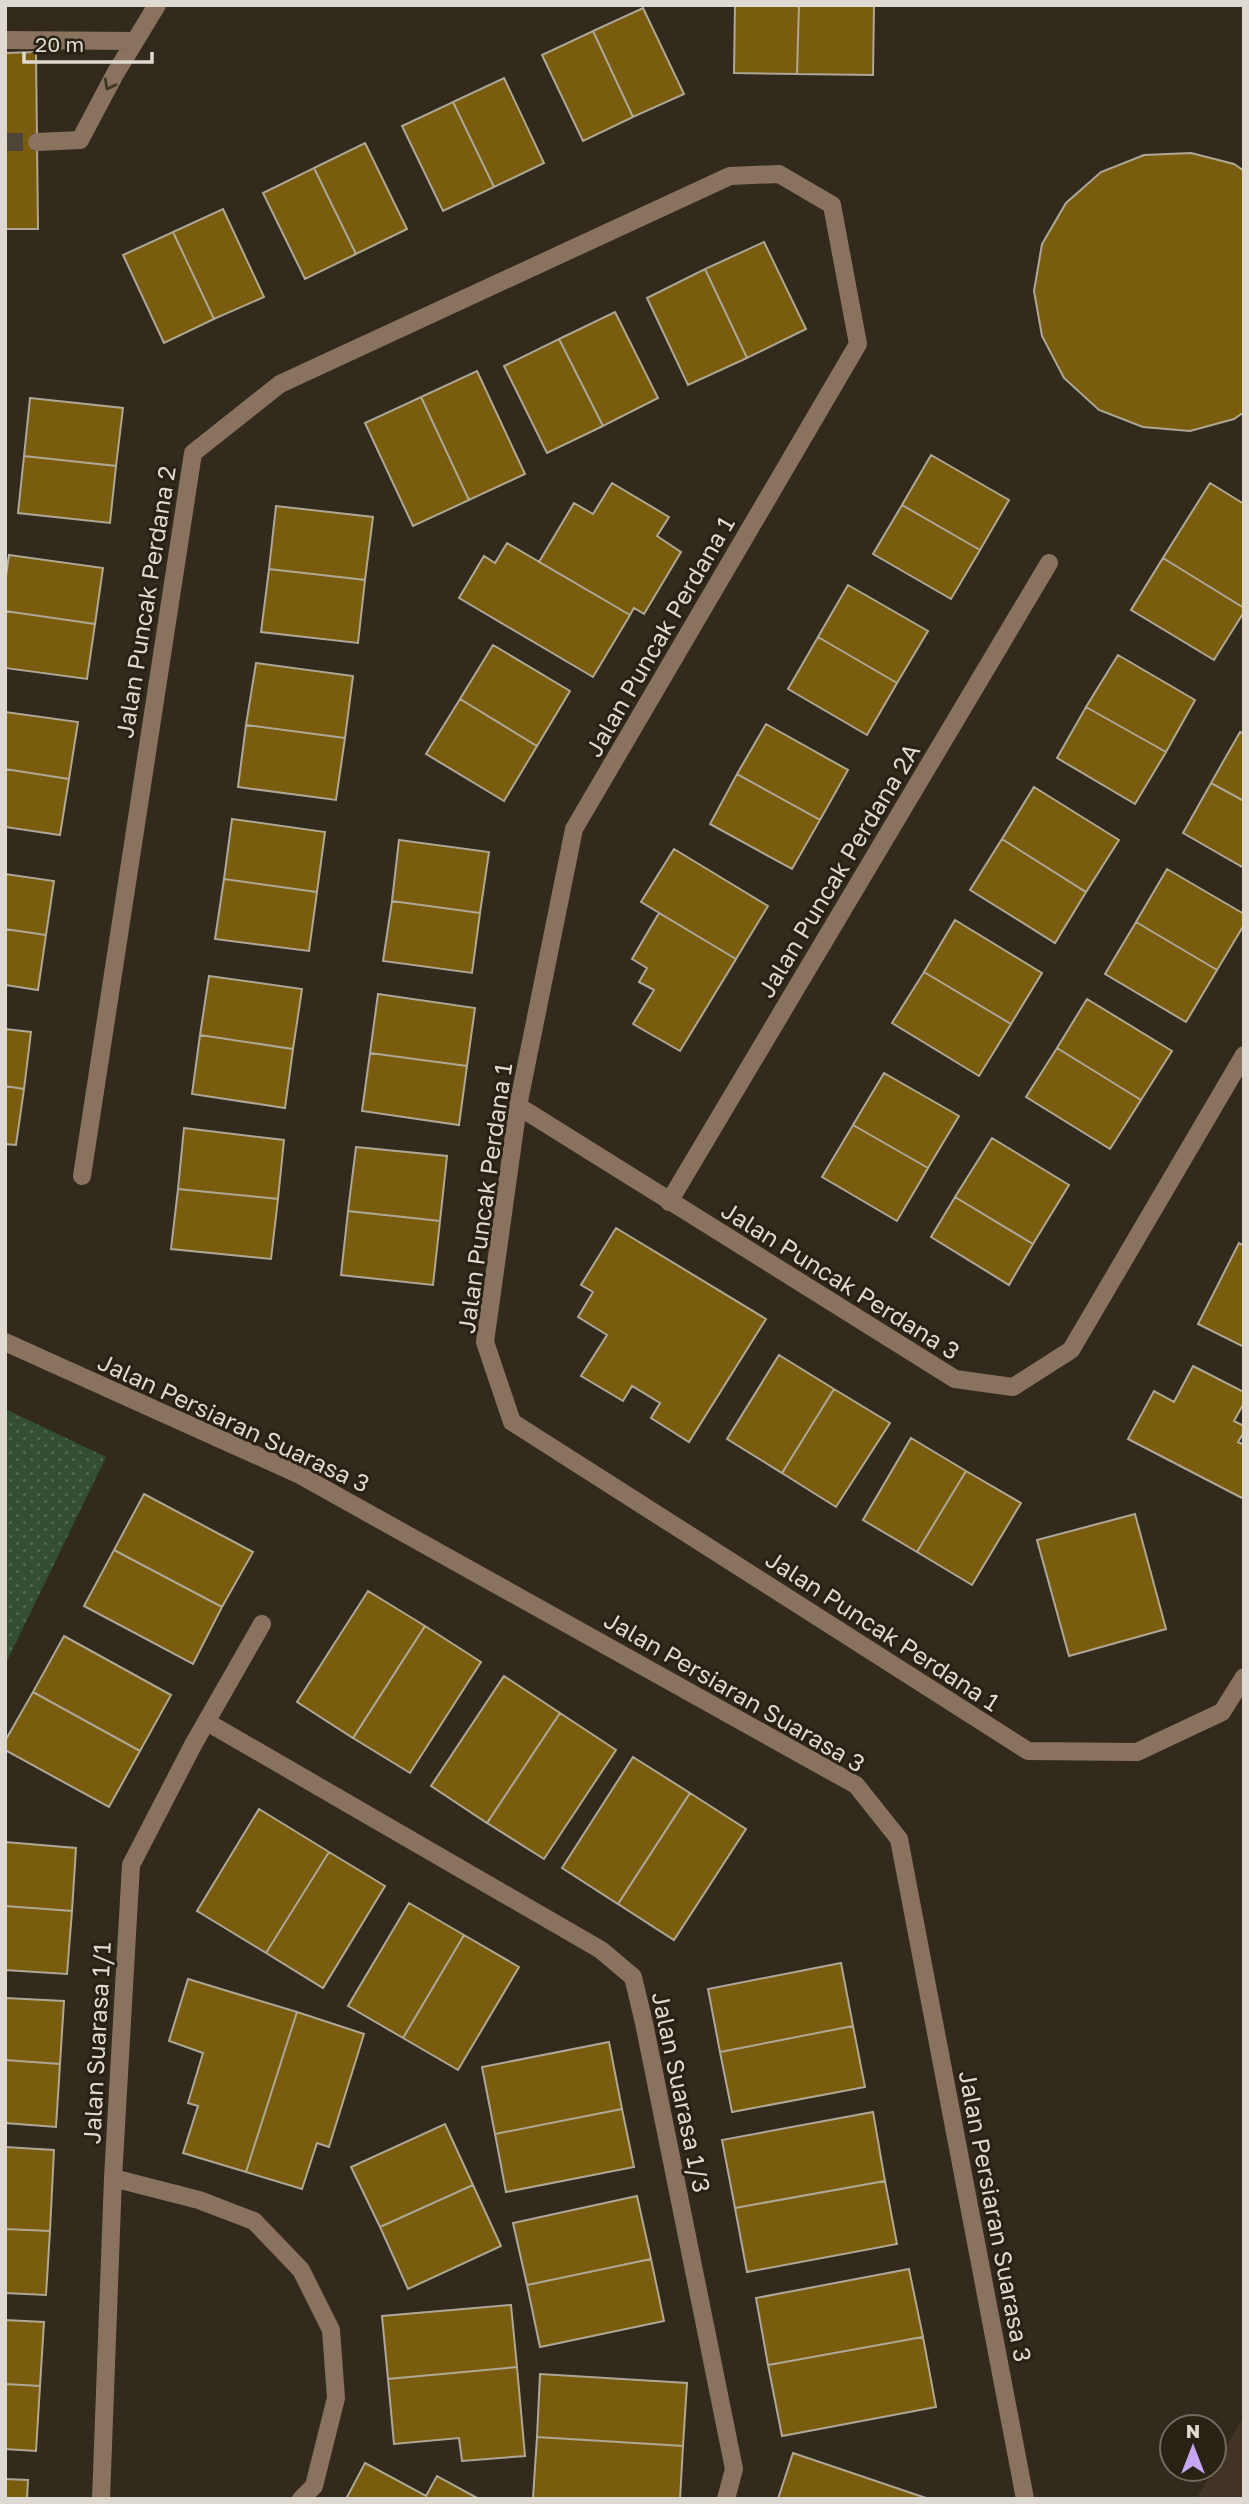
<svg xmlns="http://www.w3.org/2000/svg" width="1249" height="2504" font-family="'Golos Text',sans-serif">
<defs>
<pattern id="park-dots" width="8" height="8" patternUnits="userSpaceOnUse" patternTransform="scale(1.75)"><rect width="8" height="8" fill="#344e31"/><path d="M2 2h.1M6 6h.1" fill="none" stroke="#51674e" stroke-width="1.8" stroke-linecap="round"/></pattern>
</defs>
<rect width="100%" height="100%" fill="#322b1d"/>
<path fill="#413426" d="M 1244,2416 L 1244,2499 L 1196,2499 L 1214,2469 Z"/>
<path fill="url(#park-dots)" d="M 5,1409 L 106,1457 L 5,1665 Z"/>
<path fill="#795c0e" stroke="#afa796" stroke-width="2" d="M 735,5 L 799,5 L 797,74 L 734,73 Z
M 799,5 L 874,5 L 873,75 L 797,74 Z
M 643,8 L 684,94 L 633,117 L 593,31 Z
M 593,31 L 633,117 L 583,141 L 542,55 Z
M 36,52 L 38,229 L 5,229 L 5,53 Z
M 504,78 L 544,163 L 494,187 L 453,102 Z
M 453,102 L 494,187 L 443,211 L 402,126 Z
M 365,143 L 407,229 L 356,254 L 314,168 Z
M 1191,153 L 1234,164 L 1244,171 L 1244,412 L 1234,419 L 1190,431 L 1143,427 L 1099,410 L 1064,378 L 1042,336 L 1034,291 L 1042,244 L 1066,203 L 1101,172 L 1144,155 Z
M 314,168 L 356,254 L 305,279 L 263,193 Z
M 223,209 L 264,297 L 214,319 L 173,232 Z
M 173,232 L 214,319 L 164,343 L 123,255 Z
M 764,242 L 806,329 L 747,358 L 705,269 Z
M 705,269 L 747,358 L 688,385 L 647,298 Z
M 615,312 L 658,398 L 603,426 L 559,339 Z
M 559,339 L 603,426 L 547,453 L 504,366 Z
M 477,371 L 525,474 L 469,500 L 421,397 Z
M 421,397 L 469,500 L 413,526 L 365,423 Z
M 30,398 L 123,408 L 116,466 L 24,456 Z
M 931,455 L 1009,500 L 980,550 L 902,505 Z
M 24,456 L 116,466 L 110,523 L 18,513 Z
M 612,483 L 669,517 L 657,536 L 681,552 L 644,614 L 634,608 L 630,615 L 539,562 L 574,503 L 593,514 Z
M 1210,483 L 1244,504 L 1244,608 L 1163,558 Z
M 902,505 L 980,550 L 951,599 L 873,554 Z
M 276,506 L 373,517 L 365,580 L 269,569 Z
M 507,543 L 630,615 L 593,677 L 459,598 L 484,556 L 495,563 Z
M 9,555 L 103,568 L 95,624 L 5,611 L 5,583 Z
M 1163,558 L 1244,608 L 1244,612 L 1214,660 L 1131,610 Z
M 269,569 L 365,580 L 358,643 L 261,632 Z
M 848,585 L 928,631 L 897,683 L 818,637 Z
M 5,611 L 95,624 L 87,679 L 5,668 Z
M 818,637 L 897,683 L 867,735 L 788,689 Z
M 493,645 L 570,691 L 537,746 L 460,699 Z
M 1118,655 L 1195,700 L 1166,752 L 1086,707 Z
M 256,663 L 353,676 L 345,738 L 246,725 Z
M 460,699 L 537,746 L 504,801 L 426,754 Z
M 1086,707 L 1166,752 L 1135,804 L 1057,758 Z
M 5,712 L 78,722 L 69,779 L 5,769 Z
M 766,724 L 848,770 L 820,820 L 737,774 Z
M 246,725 L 345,738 L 336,800 L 238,787 Z
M 1240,732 L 1244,734 L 1244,801 L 1211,783 Z
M 5,769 L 69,779 L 60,835 L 5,827 Z
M 737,774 L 820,820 L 792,869 L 710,824 Z
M 1211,783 L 1244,801 L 1244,868 L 1183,833 Z
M 1034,787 L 1119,840 L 1086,892 L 1002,839 Z
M 232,819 L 325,832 L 317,892 L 224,879 Z
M 1002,839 L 1086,892 L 1055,943 L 970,890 Z
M 399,840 L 489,852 L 480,913 L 392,901 Z
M 674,849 L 768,906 L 736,959 L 641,902 Z
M 1167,869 L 1244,914 L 1244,925 L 1217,970 L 1136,922 Z
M 5,874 L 54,881 L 46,935 L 5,929 Z
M 224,879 L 317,892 L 309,951 L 215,939 Z
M 392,901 L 480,913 L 472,973 L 383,961 Z
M 659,913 L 736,959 L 680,1051 L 633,1024 L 654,990 L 639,982 L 647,968 L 632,959 Z
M 955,920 L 1042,973 L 1011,1024 L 924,972 Z
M 1136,922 L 1217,970 L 1186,1022 L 1105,974 Z
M 5,929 L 46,935 L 38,990 L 5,985 Z
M 924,972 L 1011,1024 L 979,1076 L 892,1023 Z
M 209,976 L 302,989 L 293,1049 L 200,1035 Z
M 378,994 L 475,1008 L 467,1066 L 370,1053 Z
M 1087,999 L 1172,1051 L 1141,1100 L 1057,1048 Z
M 5,1029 L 31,1032 L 24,1089 L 5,1086 Z
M 200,1035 L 293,1049 L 285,1108 L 192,1094 Z
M 1057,1048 L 1141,1100 L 1110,1149 L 1026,1097 Z
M 370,1053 L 467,1066 L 459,1125 L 362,1111 Z
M 884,1073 L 959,1116 L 928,1168 L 853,1125 Z
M 5,1086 L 24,1089 L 16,1145 L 5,1144 Z
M 853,1125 L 928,1168 L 897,1221 L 822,1177 Z
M 184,1128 L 284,1140 L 278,1199 L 178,1189 Z
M 992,1138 L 1069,1185 L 1033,1244 L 955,1197 Z
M 356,1147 L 447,1156 L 440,1221 L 348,1211 Z
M 178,1189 L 278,1199 L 271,1259 L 171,1249 Z
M 955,1197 L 1033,1244 L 1009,1285 L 931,1237 Z
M 348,1211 L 440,1221 L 433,1285 L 341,1275 Z
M 616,1228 L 766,1319 L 689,1442 L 651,1418 L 660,1403 L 632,1386 L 623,1401 L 581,1376 L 607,1335 L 578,1317 L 593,1292 L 581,1285 Z
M 1239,1243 L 1244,1246 L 1244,1347 L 1198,1324 Z
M 779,1355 L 834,1389 L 782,1473 L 727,1439 Z
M 1193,1366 L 1244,1392 L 1244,1403 L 1234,1421 L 1244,1426 L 1244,1432 L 1238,1442 L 1244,1445 L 1244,1499 L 1128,1439 L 1154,1391 L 1174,1402 Z
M 834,1389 L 890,1423 L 836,1507 L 782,1473 Z
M 911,1438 L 966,1471 L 917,1552 L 863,1520 Z
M 966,1471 L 1021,1503 L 972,1585 L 917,1552 Z
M 144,1494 L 253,1552 L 222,1607 L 114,1550 Z
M 1135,1514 L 1166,1629 L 1069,1656 L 1037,1540 Z
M 114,1550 L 222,1607 L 193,1664 L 84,1606 Z
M 368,1591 L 425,1626 L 353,1738 L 297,1702 Z
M 425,1626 L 481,1662 L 410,1773 L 353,1738 Z
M 64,1636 L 171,1695 L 140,1751 L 33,1692 Z
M 504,1676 L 560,1713 L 487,1823 L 431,1786 Z
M 33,1692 L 140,1751 L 109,1807 L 5,1750 L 5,1741 Z
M 560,1713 L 616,1750 L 544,1859 L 487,1823 Z
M 633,1757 L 690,1793 L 618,1904 L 562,1868 Z
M 690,1793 L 746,1829 L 674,1940 L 618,1904 Z
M 259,1809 L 329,1852 L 266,1953 L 197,1911 Z
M 5,1842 L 76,1848 L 72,1911 L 5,1906 Z
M 329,1852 L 385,1886 L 323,1988 L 266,1953 Z
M 409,1903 L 464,1935 L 403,2038 L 348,2006 Z
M 5,1906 L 72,1911 L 67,1974 L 5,1970 Z
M 464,1935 L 519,1967 L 458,2070 L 403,2038 Z
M 841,1963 L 853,2026 L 720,2052 L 708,1989 Z
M 188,1979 L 297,2012 L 246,2172 L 183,2153 L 198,2106 L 188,2103 L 203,2053 L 169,2041 Z
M 5,1998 L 64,2001 L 60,2064 L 5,2060 Z
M 297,2012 L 364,2034 L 329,2147 L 317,2143 L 302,2189 L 246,2172 Z
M 853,2026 L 865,2087 L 732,2112 L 720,2052 Z
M 609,2042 L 622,2109 L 495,2134 L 482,2067 Z
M 5,2060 L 60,2064 L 56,2127 L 5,2123 Z
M 622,2109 L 634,2167 L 506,2192 L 495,2134 Z
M 873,2112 L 885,2181 L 735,2208 L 722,2140 Z
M 445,2124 L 473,2185 L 380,2227 L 351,2167 Z
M 5,2147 L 54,2150 L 50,2231 L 5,2229 Z
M 885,2181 L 897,2244 L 747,2272 L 735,2208 Z
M 473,2185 L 501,2246 L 408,2289 L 380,2227 Z
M 637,2196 L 651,2259 L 527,2285 L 513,2223 Z
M 5,2229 L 50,2231 L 46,2295 L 5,2293 Z
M 651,2259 L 664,2321 L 540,2347 L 527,2285 Z
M 909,2269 L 923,2337 L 768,2365 L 756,2298 Z
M 511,2305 L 517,2367 L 388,2379 L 382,2316 Z
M 5,2320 L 44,2322 L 40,2386 L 5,2384 Z
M 923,2337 L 936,2407 L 782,2436 L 768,2365 Z
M 517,2367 L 525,2456 L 462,2461 L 459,2438 L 394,2444 L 388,2379 Z
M 540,2374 L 687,2383 L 683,2446 L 537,2437 Z
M 5,2384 L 40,2386 L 36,2451 L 5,2449 Z
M 537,2437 L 683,2446 L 680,2499 L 533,2498 Z
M 793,2453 L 929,2499 L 778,2499 Z
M 365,2463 L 426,2496 L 437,2476 L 479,2499 L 346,2499 Z
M 5,2479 L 28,2480 L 27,2499 L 5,2499 Z"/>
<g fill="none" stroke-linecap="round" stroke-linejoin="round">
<path stroke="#4c4538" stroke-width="18" stroke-dasharray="18 9" stroke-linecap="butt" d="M 5,142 L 37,142"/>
<path stroke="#8a735e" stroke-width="18" d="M 5,40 L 135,41
M 37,142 L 80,140 L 115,74 L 157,5
M 518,1106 L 955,1379 L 1013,1387 L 1071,1350 L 1244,1055
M 82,1176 L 193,453 L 280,384 L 730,176 L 779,174 L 832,205 L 858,344 L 574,829 L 518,1106 L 485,1342 L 512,1422 L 1028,1751 L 1137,1752 L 1222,1712 L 1244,1677
M 669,1202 L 1049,563
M 5,1342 L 298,1474 L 856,1785 L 899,1839 L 1025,2499
M 207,1722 L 601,1950 L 633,1977 L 644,2023 L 734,2469 L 726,2499
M 113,2178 L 199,2200 L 254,2221 L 301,2270 L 331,2330 L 336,2398 L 314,2486 L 301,2499
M 101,2499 L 113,2178 L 131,1865 L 193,1745 L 262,1624"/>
</g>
<defs><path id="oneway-chevron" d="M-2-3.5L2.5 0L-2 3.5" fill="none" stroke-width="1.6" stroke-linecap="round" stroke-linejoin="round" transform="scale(1.75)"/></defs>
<use stroke="#403626" href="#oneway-chevron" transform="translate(109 85) rotate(118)"/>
<g text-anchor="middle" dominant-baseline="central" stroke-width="6" stroke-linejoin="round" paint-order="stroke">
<g font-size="24" fill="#dedad1" stroke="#282114">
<text transform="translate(145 602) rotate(-81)">Jalan Puncak Perdana 2</text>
<text transform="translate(659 636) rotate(-60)">Jalan Puncak Perdana 1</text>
<text transform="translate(838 870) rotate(-59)">Jalan Puncak Perdana 2A</text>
<text transform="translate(484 1198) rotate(-82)">Jalan Puncak Perdana 1</text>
<text transform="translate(841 1280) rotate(32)">Jalan Puncak Perdana 3</text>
<text transform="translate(234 1422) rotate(25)">Jalan Persiaran Suarasa 3</text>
<text transform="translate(883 1630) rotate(33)">Jalan Puncak Perdana 1</text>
<text transform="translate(735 1691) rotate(30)">Jalan Persiaran Suarasa 3</text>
<text transform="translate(96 2043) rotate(-87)">Jalan Suarasa 1/1</text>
<text transform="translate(682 2092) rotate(78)">Jalan Suarasa 1/3</text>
<text transform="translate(996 2216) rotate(79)">Jalan Persiaran Suarasa 3</text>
</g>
</g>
<rect width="1249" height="2504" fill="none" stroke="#dedad1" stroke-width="14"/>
<g transform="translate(1193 2448)"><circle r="33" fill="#282114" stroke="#716b60" stroke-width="2"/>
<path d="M0-5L12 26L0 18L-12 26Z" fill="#c5a7f1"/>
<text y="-10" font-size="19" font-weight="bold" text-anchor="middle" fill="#dedad1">N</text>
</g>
<path d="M24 52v10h128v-10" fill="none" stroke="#dedad1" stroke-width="3.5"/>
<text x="35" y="52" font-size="21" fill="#dedad1" stroke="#282114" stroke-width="5" paint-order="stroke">20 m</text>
</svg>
